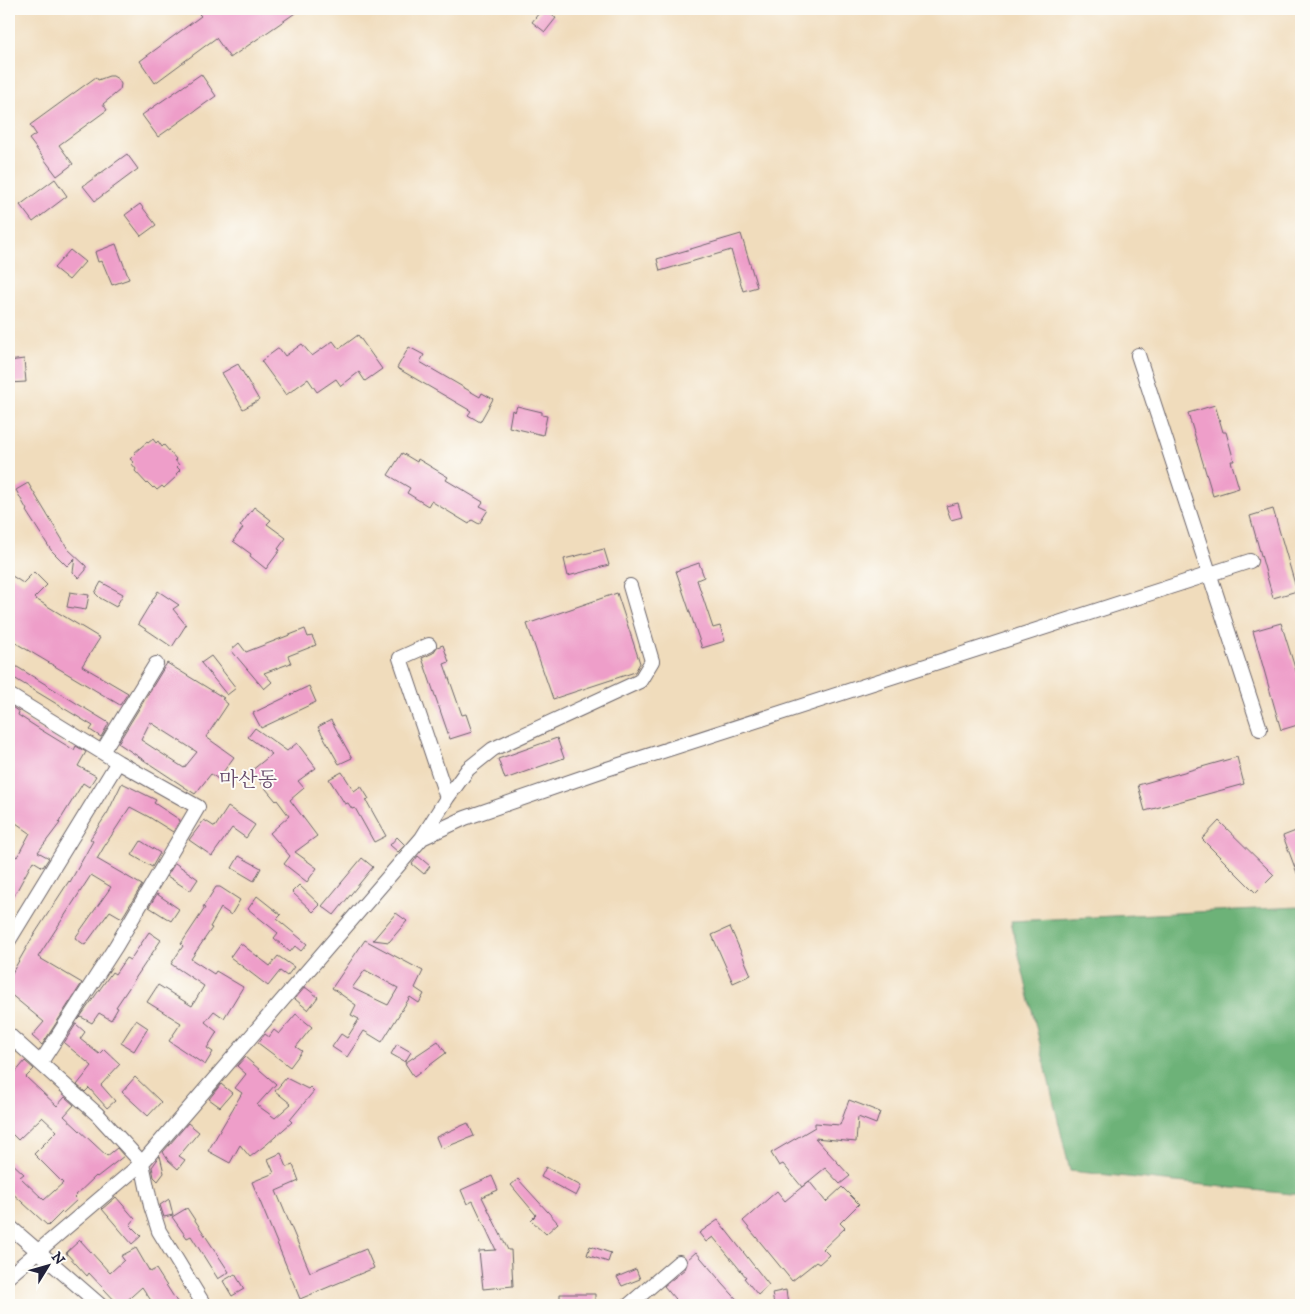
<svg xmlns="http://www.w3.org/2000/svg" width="1310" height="1314" font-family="'IM FELL DW Pica','Noto Serif KR',serif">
<rect width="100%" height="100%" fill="#fdfcf7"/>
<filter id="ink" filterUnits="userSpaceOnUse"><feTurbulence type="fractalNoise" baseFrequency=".02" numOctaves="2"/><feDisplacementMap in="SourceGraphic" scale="10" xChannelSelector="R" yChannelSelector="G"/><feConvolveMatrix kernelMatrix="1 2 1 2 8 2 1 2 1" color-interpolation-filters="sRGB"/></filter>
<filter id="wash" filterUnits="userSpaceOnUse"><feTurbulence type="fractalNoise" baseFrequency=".0096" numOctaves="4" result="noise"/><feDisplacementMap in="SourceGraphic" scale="20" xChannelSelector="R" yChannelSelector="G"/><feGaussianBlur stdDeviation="1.12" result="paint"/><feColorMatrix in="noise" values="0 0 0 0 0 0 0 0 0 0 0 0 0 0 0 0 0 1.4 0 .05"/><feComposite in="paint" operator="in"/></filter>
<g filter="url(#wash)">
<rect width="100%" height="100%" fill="#f0dcbc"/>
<path fill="#6db278" stroke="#486a5a" d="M 1298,907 L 1301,911 L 1301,1195 L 1070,1171 L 1011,921 Z"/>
<g id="blocks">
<path fill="#ee9ec9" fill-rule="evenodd" d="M 206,9 L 301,9 L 230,58 L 216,38 L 155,83 L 140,61 L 201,16 L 199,14 Z
M 542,9 L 556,18 L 545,32 L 532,22 Z
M 201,74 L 216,96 L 158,137 L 142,115 Z
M 109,76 L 113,76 L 118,79 L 121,84 L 120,90 L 103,104 L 107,110 L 59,145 L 73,164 L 57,176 L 29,139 L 36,134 L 30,125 L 96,77 L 98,80 Z
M 127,154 L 138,169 L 95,201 L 83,186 Z
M 55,179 L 67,196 L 33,222 L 20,205 Z
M 140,204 L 156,225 L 141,236 L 125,215 Z
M 741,234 L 757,287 L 743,291 L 731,250 L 660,271 L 657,259 Z
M 116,244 L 129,279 L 112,285 L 102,261 L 98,262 L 95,252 Z
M 70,250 L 85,262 L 69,280 L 54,268 Z
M 358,335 L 382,369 L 365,381 L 359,372 L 341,386 L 336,379 L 317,392 L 308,379 L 286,395 L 261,361 L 279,348 L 285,356 L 302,344 L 312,356 L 333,341 L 339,349 Z
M 409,347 L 424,355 L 420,362 L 480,397 L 482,393 L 493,399 L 480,422 L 468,415 L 471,411 L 397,368 Z
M 24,359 L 26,382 L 9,383 L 9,361 Z
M 238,364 L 259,400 L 243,409 L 222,373 Z
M 1215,405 L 1223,432 L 1226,432 L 1234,461 L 1231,461 L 1239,488 L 1213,496 L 1188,413 Z
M 517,406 L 542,412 L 542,415 L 547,416 L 543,435 L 509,427 L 512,410 L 515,412 Z
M 153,439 L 156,443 L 158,441 L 162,447 L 164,445 L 176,459 L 175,460 L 179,465 L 177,467 L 180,470 L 176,474 L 177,476 L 164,488 L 162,486 L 157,490 L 154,487 L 153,488 L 148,483 L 147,484 L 135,471 L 136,469 L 132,464 L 134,462 L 130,459 L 135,454 L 134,453 L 147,442 L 148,443 Z
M 402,453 L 417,462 L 418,459 L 448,477 L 446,480 L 483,502 L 480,506 L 488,510 L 479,524 L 472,520 L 469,524 L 431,501 L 428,506 L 407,493 L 410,488 L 388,475 Z
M 28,483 L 68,549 L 86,566 L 86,570 L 79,578 L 73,572 L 75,558 L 67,566 L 51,550 L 26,511 L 27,510 L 16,490 Z
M 958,503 L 962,517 L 951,520 L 946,506 Z
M 254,507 L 271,520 L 267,524 L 286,538 L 278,549 L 280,550 L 266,569 L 250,556 L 251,554 L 233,541 L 243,528 L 240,526 Z
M 1273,509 L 1297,591 L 1273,598 L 1250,516 Z
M 604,549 L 609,565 L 568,576 L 564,559 Z
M 699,563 L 704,577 L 697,580 L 713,628 L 720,626 L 725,641 L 702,648 L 676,571 Z
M 34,572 L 47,585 L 34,598 L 100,638 L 82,666 L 128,693 L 120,705 L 9,639 L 9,574 L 23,583 Z
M 101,582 L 123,594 L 116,607 L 100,598 L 95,593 Z
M 158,591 L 179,605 L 173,609 L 186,625 L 172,647 L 138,624 Z
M 70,592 L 89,595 L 86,610 L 67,607 Z
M 617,593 L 640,663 L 635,672 L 553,699 L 527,624 Z
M 1281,623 L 1301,687 L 1301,724 L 1281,730 L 1253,631 Z
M 305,629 L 308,637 L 312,636 L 316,645 L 288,656 L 291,663 L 264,673 L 272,682 L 264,689 L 231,650 L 239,643 L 246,652 Z
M 443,645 L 449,662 L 444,664 L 462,715 L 466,714 L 472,732 L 450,739 L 422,658 L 433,653 L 437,647 Z
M 211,656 L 236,688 L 227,695 L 201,663 Z
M 9,662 L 109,723 L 101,737 L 90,730 L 93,726 L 9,675 Z
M 167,663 L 224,698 L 222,699 L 228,704 L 206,737 L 234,757 L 218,779 L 211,774 L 195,794 L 118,743 ZM 150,722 L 197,752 L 184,768 L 141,740 Z
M 309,686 L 316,702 L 261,728 L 253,713 Z
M 9,705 L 19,712 L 18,715 L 38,728 L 74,750 L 76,746 L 86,752 L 78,766 L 96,776 L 89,787 L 83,783 L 59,822 L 60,823 L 38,852 L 49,858 L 43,867 L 33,861 L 9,905 L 9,852 L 17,857 L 30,833 L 9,818 Z
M 331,720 L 352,758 L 339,764 L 318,727 Z
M 255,728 L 287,751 L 297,743 L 316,768 L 298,781 L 304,788 L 290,800 L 317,836 L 295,852 L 317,868 L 307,882 L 284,864 L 290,856 L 270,833 L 289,816 L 277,800 L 276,801 L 251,771 L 272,754 L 248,737 Z
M 557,738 L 564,758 L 505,779 L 498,759 Z
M 1237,757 L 1244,784 L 1145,811 L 1138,785 Z
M 342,772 L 354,791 L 361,786 L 369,799 L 366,800 L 386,836 L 374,842 L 355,808 L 352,809 L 348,803 L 345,804 L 329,779 Z
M 122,783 L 156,800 L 154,803 L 180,820 L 173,832 L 149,817 L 130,807 L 104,847 L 97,859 L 142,885 L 122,918 L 110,911 L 85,945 L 75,938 L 111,887 L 91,875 L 38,957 L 82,983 L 42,1045 L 32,1036 L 44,1022 L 9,993 L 9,978 L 32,938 L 69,881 L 70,882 L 93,841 L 90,839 L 108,812 Z
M 228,807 L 255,825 L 246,838 L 232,828 L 212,856 L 189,840 L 204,820 L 215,827 Z
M 1219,821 L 1274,875 L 1256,893 L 1202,839 Z
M 1301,829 L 1301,881 L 1300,881 L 1283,836 Z
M 397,837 L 405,845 L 398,852 L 390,845 Z
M 141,841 L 160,853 L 152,867 L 132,855 Z
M 239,856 L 261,868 L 254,881 L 232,868 Z
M 418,856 L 430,866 L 424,874 L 412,864 Z
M 362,858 L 373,867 L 334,915 L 322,906 Z
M 175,863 L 198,879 L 190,891 L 167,876 Z
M 299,885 L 320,905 L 313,912 L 292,892 Z
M 216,887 L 220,887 L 240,900 L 231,915 L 221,908 L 210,927 L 212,928 L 191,959 L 214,974 L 216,971 L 243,987 L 224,1018 L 214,1011 L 205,1022 L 217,1032 L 207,1048 L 213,1052 L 205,1065 L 169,1041 L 181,1023 L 147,1002 L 158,985 L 192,1006 L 204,986 L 171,964 L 183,946 L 181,944 L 205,908 L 203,907 Z
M 157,894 L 179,909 L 171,921 L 149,907 Z
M 257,896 L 281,915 L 277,919 L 307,944 L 301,951 L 295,946 L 290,952 L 274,938 L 278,933 L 248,909 Z
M 396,913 L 407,921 L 389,942 L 373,940 Z
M 730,927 L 751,975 L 733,983 L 712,935 Z
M 149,932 L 161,940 L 116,1007 L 118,1008 L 111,1020 L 99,1013 L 92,1023 L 81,1017 L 78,1020 L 112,972 L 115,974 L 126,958 L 130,960 Z
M 365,940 L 423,971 L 415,988 L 424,994 L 419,1003 L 410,997 L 382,1042 L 364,1031 L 347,1057 L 332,1047 L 341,1034 L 347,1038 L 359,1019 L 351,1015 L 356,1005 L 332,988 ZM 365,970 L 398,988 L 388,1005 L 352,988 Z
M 240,943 L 270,966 L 278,956 L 294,967 L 287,976 L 280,971 L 268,986 L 230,957 Z
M 305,987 L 318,997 L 308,1010 L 295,999 Z
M 296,1014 L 312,1027 L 296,1047 L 302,1051 L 290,1067 L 258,1043 L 265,1034 L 269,1037 L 274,1030 L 279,1034 Z
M 136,1020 L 148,1028 L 134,1051 L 121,1043 Z
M 76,1024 L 85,1032 L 80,1039 L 99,1054 L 104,1049 L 120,1064 L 101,1085 L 115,1101 L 107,1108 L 89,1088 L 85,1092 L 77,1085 L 92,1066 L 64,1043 Z
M 438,1041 L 446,1053 L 414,1077 L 405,1063 Z
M 397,1044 L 411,1052 L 405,1062 L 391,1054 Z
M 245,1057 L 276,1084 L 257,1105 L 275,1118 L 291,1104 L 275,1091 L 286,1078 L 308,1089 L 310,1087 L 314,1091 L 290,1120 L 292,1122 L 267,1144 L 250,1157 L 240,1145 L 230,1163 L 208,1151 L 242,1093 L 235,1088 L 246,1074 L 237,1066 Z
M 25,1061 L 34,1069 L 26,1077 L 57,1106 L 65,1097 L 74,1105 L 64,1116 L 107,1156 L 117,1148 L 124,1156 L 97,1177 L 96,1176 L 74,1197 L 77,1200 L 63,1213 L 62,1212 L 48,1226 L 9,1190 L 9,1160 L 24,1174 L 20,1177 L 44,1200 L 63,1183 L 34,1154 L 57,1131 L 42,1117 L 18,1140 L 9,1131 L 9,1080 Z
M 135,1077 L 161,1102 L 148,1116 L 122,1092 Z
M 221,1084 L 232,1093 L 220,1107 L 209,1099 Z
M 849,1100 L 880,1112 L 876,1124 L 858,1117 L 856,1142 L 815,1138 L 850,1176 L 840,1184 L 825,1168 L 802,1187 L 783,1164 L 779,1166 L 771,1153 L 815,1127 L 815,1123 L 840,1125 Z
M 188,1123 L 199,1132 L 179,1156 L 185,1160 L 178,1169 L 168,1160 L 163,1152 Z
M 468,1123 L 474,1136 L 441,1149 L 436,1137 Z
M 281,1153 L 287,1167 L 293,1165 L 299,1181 L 276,1191 L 310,1272 L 366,1249 L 374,1268 L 300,1299 L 252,1182 L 274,1173 L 268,1159 Z
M 160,1156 L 164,1173 L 158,1181 L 154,1177 L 152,1167 Z
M 546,1167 L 581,1186 L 576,1196 L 541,1177 Z
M 492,1176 L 498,1190 L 482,1197 L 508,1250 L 511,1250 L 513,1286 L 483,1289 L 479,1251 L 496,1250 L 473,1201 L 467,1204 L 461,1190 Z
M 518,1179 L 558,1223 L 546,1234 L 531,1220 L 536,1215 L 511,1185 Z
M 809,1181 L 826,1202 L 842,1187 L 859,1204 L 840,1223 L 845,1228 L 823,1249 L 829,1255 L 819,1264 L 816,1262 L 792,1281 L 743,1221 L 777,1191 L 785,1201 Z
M 116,1197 L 135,1219 L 130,1225 L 141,1236 L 132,1244 L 102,1209 Z
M 169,1199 L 173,1215 L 164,1217 L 160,1205 Z
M 187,1208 L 229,1272 L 218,1279 L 191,1236 L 187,1238 L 172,1217 Z
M 718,1220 L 769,1285 L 758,1295 L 744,1278 L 746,1277 L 713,1237 L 706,1242 L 699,1233 Z
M 80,1240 L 110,1273 L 124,1260 L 121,1256 L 136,1248 L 150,1272 L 156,1269 L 179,1305 L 154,1305 L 142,1287 L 122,1305 L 119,1305 L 89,1273 L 87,1276 L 66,1253 Z
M 590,1246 L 611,1253 L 608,1262 L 587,1255 Z
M 696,1252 L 723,1284 L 742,1305 L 680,1305 L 664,1286 L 685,1269 L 687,1264 L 687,1260 Z
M 636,1269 L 640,1279 L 622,1286 L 617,1277 Z
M 235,1274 L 244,1289 L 232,1296 L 223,1281 Z
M 786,1290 L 788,1305 L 774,1305 L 772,1293 Z
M 560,1294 L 595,1294 L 595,1305 L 560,1305 Z"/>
</g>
</g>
<g filter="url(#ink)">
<use href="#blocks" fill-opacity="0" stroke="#6a6368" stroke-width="1"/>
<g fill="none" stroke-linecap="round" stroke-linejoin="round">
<g stroke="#6a6368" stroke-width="16">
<path id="minor" d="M 1138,355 L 1260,729
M 9,695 L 118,762 L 198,807 L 116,946 L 41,1062
M 102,752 L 156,664
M 447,798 L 468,769 L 493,749 L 640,681 L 652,661 L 630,586
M 422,838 L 465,818 L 607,769 L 1250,561
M 9,940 L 118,762
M 9,1035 L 97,1114 L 142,1163 L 151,1206 L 159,1231 L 204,1305
M 9,1226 L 100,1305
M 9,1276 L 142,1163 L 422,838 L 447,798 L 400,658 L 429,645
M 629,1305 L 679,1262"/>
</g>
<use href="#minor" stroke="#fff" stroke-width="14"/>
</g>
</g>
<g text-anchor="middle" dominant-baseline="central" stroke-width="4" stroke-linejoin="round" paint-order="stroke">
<g font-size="20" fill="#694d6d" stroke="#fdfcf7">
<text x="248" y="780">마산동</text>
</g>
</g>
<rect width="1310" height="1314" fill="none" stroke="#fdfcf7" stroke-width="30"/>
<g transform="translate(48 1266) rotate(53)" stroke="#fdfcf7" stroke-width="4" paint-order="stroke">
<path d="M0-4L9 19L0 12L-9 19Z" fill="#22223b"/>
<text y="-8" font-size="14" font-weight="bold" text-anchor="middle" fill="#22223b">N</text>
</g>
</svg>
